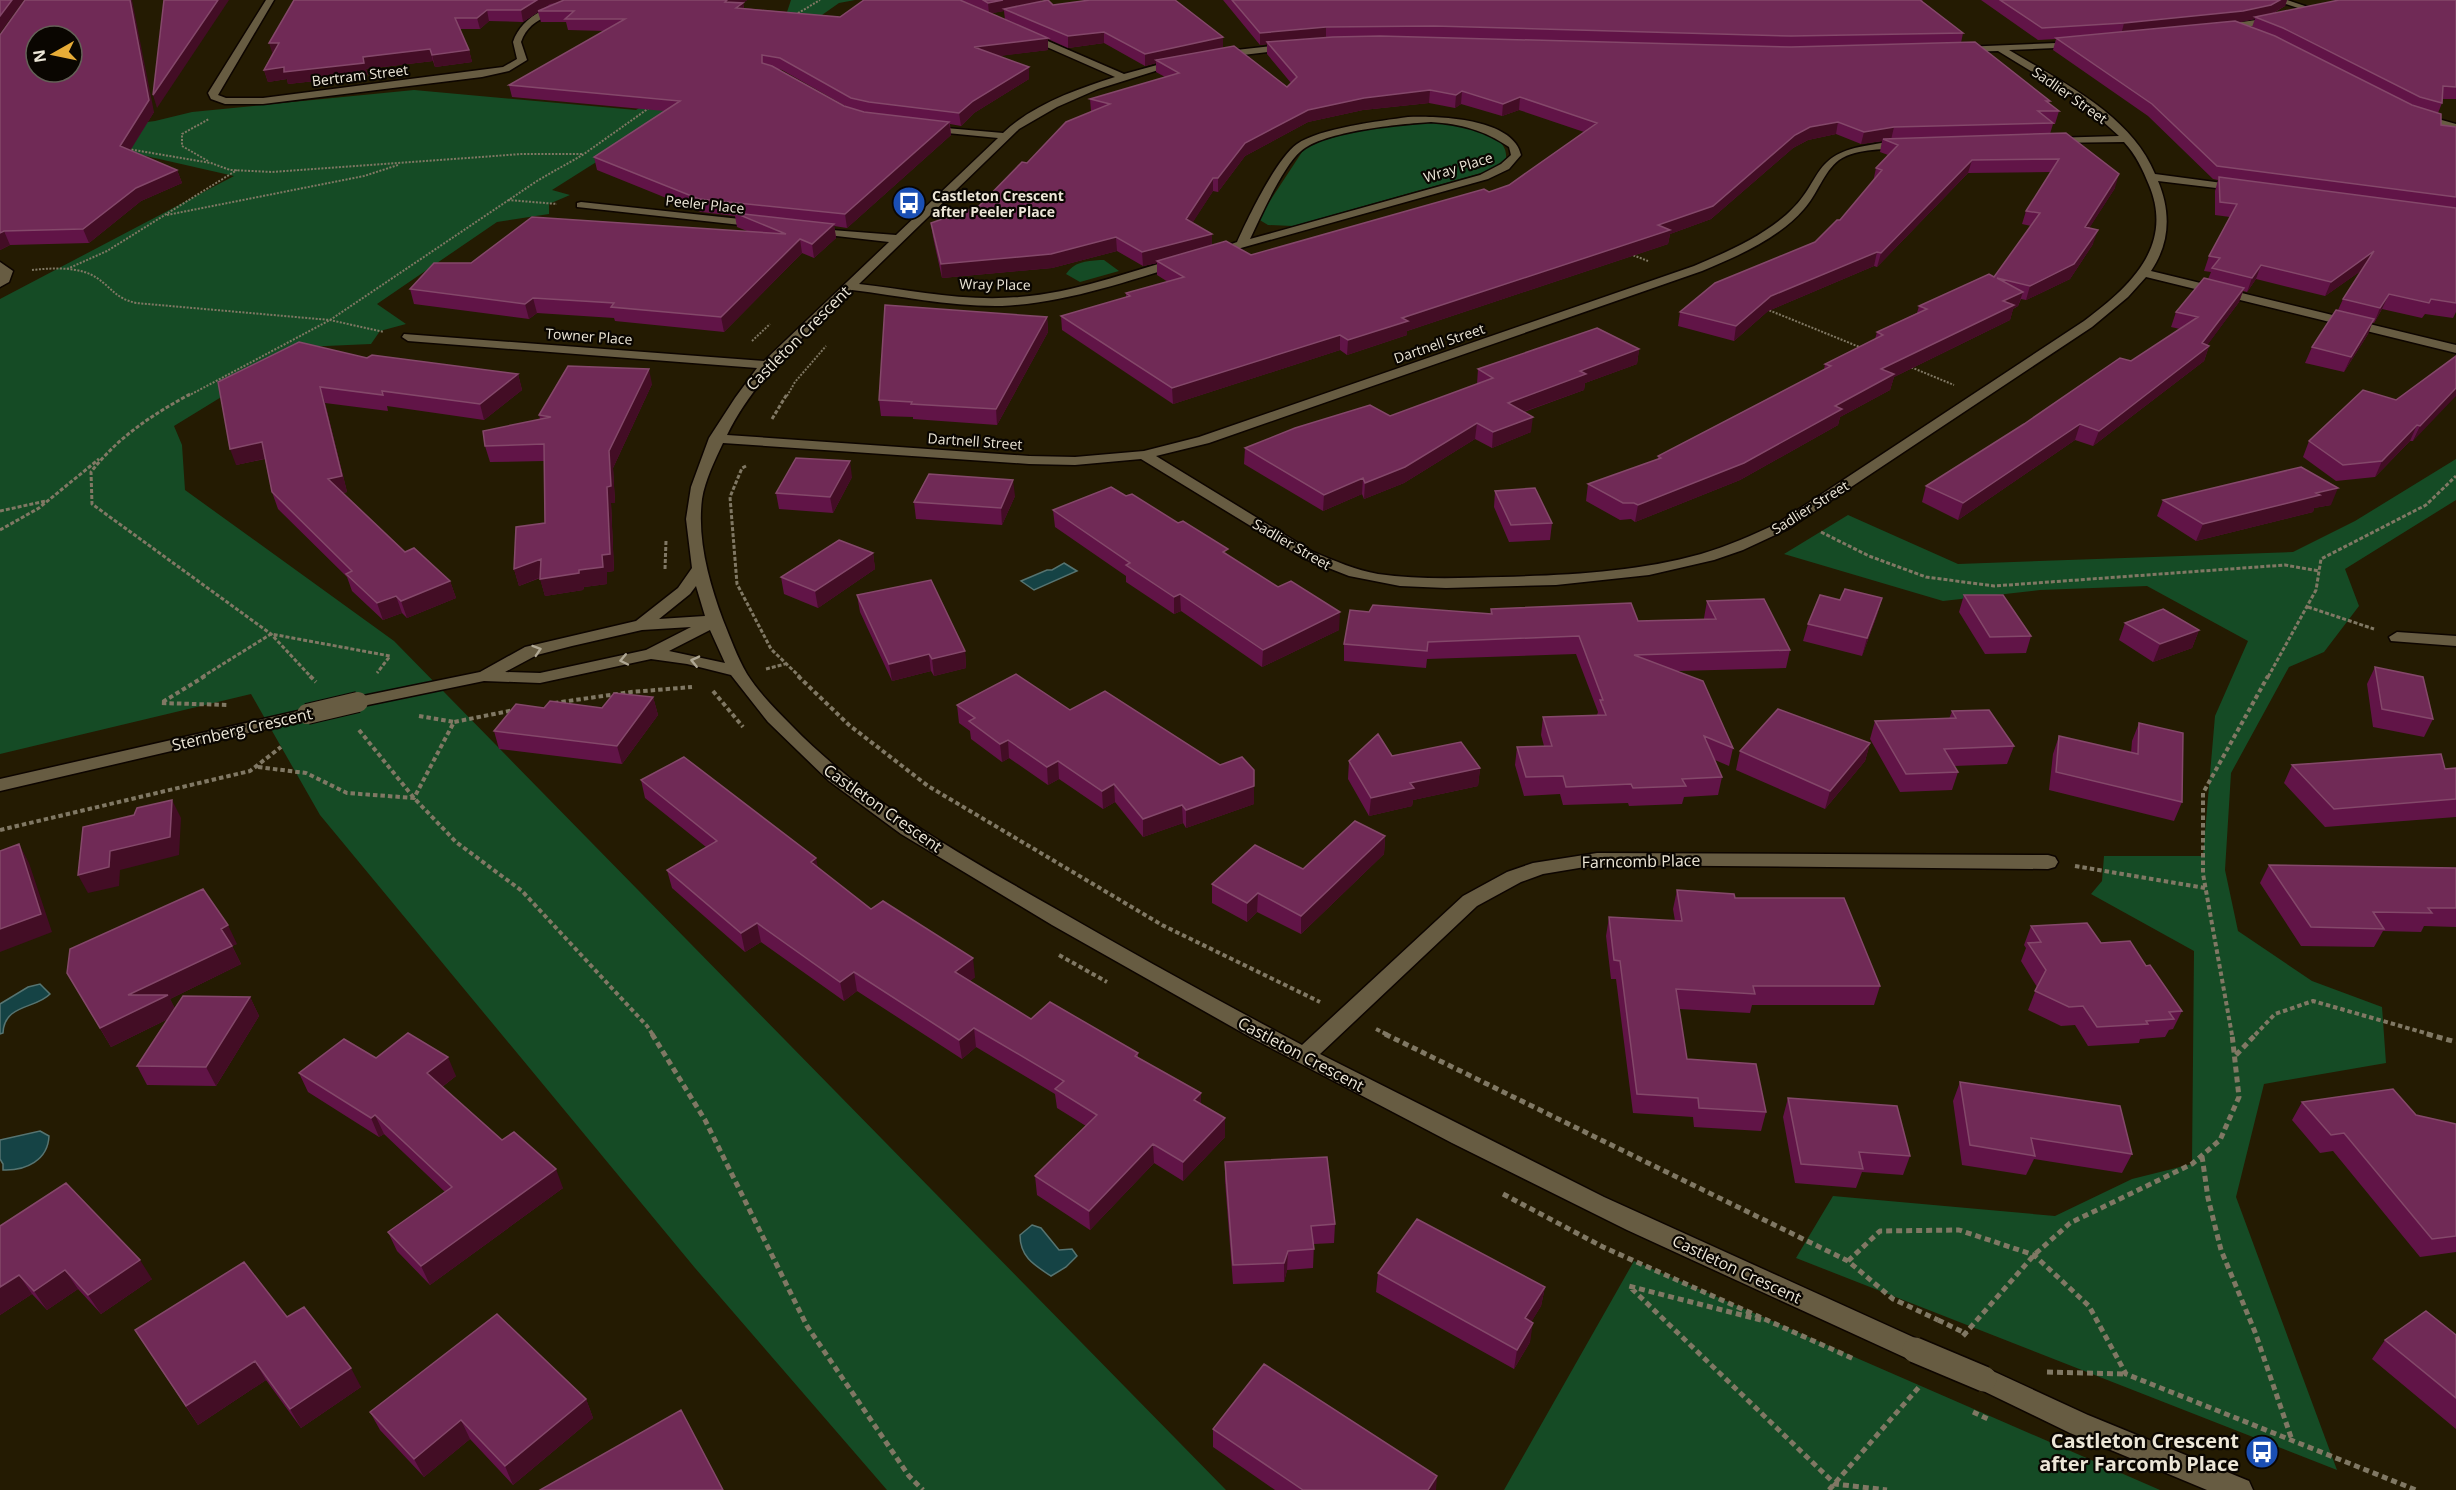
<svg xmlns="http://www.w3.org/2000/svg" width="2456" height="1490" font-family="'Open Sans',sans-serif">
<rect width="100%" height="100%" fill="#241b02"/>
<path fill="#154b25" d="M 791,0 L 855,0 L 839,3 L 761,58 L 552,190 L 570,195 L 549,204 L 549,214 L 497,222 L 377,304 L 406,324 L 380,331 L 371,344 L 303,347 L 174,426 L 182,445 L 185,490 L 394,641 L 1226,1490 L 887,1490 L 695,1268 L 320,815 L 251,694 L 0,754 L 0,299 L 234,176 L 146,156 L 65,145 L 86,130 L 155,121 L 192,112 L 414,90 L 636,110 L 787,12 Z
M 1413,122 C 1434,123 1510,125 1506,158 L 1493,169 L 1481,173 L 1293,226 L 1268,225 L 1258,219 L 1304,149 L 1321,141 L 1352,132 L 1382,125 Z
M 1100,260 L 1104,260 L 1119,271 L 1080,282 L 1066,274 C 1074,262 1085,261 1100,260 Z
M 2456,459 L 2456,500 L 2345,569 L 2359,606 L 2324,652 L 2289,667 L 2231,773 L 2225,870 L 2238,931 L 2312,981 L 2382,1007 L 2386,1063 L 2264,1084 L 2236,1197 L 2337,1470 L 1796,1258 L 1833,1196 L 2055,1216 L 2132,1179 L 2192,1164 L 2194,951 L 2091,894 L 2102,881 L 2104,856 L 2203,856 L 2215,716 L 2248,641 L 2147,586 L 2040,590 L 1943,601 L 1784,554 L 1848,515 L 1958,564 L 2293,552 L 2355,521 Z
M 1634,1261 L 2160,1490 L 1504,1490 Z"/>
<path fill="#154345" stroke="#567471" stroke-width="1.5" d="M 1064,563 L 1077,571 L 1034,590 L 1021,581 L 1047,570 L 1052,570 Z
M 40,984 L 50,994 C 36,1009 4,1004 3,1033 L 0,1034 L 0,1004 L 28,987 Z
M 40,1131 L 49,1136 C 48,1160 26,1171 3,1170 L 3,1164 L 0,1159 L 0,1140 Z
M 1032,1225 L 1041,1228 L 1059,1250 L 1072,1249 L 1077,1256 L 1066,1267 L 1051,1276 C 1034,1265 1020,1257 1020,1235 Z"/>
<g fill="none" stroke-linecap="round" stroke-linejoin="round">
<g stroke="#0d0500" stroke-width="3">
<path id="minor" d="M 266,0 L 274,0 L 218,95 L 226,98 L 263,98 L 503,67 L 517,59 L 513,42 C 522,15 556,0 583,0 C 562,15 531,13 521,42 L 527,60 L 509,71 L 482,77 L 263,104 L 225,104 L 211,99 L 208,93 Z
M 2274,0 L 2287,0 L 2323,12 L 2319,15 Z
M 2277,17 L 2281,20 L 2280,22 L 2221,31 L 2217,28 L 2221,25 Z
M 1027,32 L 1124,74 L 1179,59 L 1184,62 L 1098,89 L 1057,107 L 1019,129 L 859,284 C 912,290 965,302 1019,297 C 1075,293 1126,272 1180,258 L 1184,260 L 1184,264 C 1125,282 1065,303 1002,306 C 952,307 901,296 852,290 C 806,335 756,376 727,435 L 1029,456 L 1075,457 L 1144,451 L 1199,437 L 1694,266 C 1727,252 1759,238 1786,215 C 1824,182 1809,154 1870,145 C 1882,143 1895,140 1907,142 L 1907,146 C 1885,151 1859,147 1839,160 C 1824,171 1817,195 1804,209 C 1778,239 1738,256 1702,271 L 1209,443 L 1156,456 L 1313,552 C 1335,561 1356,570 1378,574 C 1419,580 1461,578 1502,577 C 1569,575 1637,572 1701,554 C 1728,546 1753,535 1778,523 L 2084,321 C 2128,288 2175,247 2149,185 C 2143,170 2136,155 2124,142 L 2047,143 L 2046,141 L 2051,138 L 2119,136 L 2090,110 L 2068,94 L 1998,51 L 1959,52 L 1958,50 L 1962,47 L 2081,42 L 2082,44 L 2078,47 L 2009,50 C 2062,82 2131,115 2155,174 L 2245,186 L 2246,188 L 2241,191 L 2158,181 C 2171,212 2170,243 2151,271 L 2456,345 L 2456,353 L 2146,277 L 2128,297 L 2092,327 L 1788,529 L 1743,550 L 1714,560 L 1649,575 L 1556,585 L 1446,588 L 1400,586 L 1349,576 L 1303,558 L 1141,459 L 1075,465 L 1029,464 L 723,443 C 715,460 705,480 702,499 C 697,540 709,582 723,620 C 730,637 737,657 747,674 C 759,693 776,710 792,726 C 867,803 963,856 1056,909 C 1137,956 1219,1001 1302,1045 L 1463,896 L 1507,872 L 1533,863 L 1597,853 L 2048,855 L 2055,857 L 2058,862 L 2055,867 L 2048,869 L 1597,865 L 1543,874 L 1521,882 L 1477,906 L 1320,1054 L 1604,1197 L 1924,1342 L 1928,1350 L 1924,1358 L 1915,1361 L 1906,1358 L 1627,1230 L 1452,1143 L 1250,1037 L 1052,925 L 901,834 L 829,781 L 768,722 L 731,675 L 687,664 L 651,659 L 540,683 L 484,681 L 358,707 L 352,706 L 349,702 L 352,698 L 358,697 L 480,672 L 525,647 L 636,621 L 678,588 L 692,568 L 686,519 L 691,487 L 709,438 L 735,398 L 757,368 L 408,341 L 402,337 L 404,334 L 764,361 L 889,242 L 810,233 L 806,232 L 806,228 L 896,235 L 998,138 L 927,131 L 922,128 L 923,126 L 1003,133 C 1032,105 1077,89 1115,77 L 1024,37 L 1023,35 ZM 696,586 L 705,616 L 659,619 L 690,594 ZM 691,627 L 646,650 L 540,673 L 505,672 L 537,655 L 572,646 L 642,630 ZM 710,630 L 725,663 L 669,651 Z
M 1289,44 L 1293,47 L 1292,49 L 1218,58 L 1213,55 L 1218,52 Z
M 2417,113 L 2456,124 L 2456,130 L 2414,118 L 2412,116 Z
M 1408,117 C 1438,116 1513,118 1521,155 L 1509,169 L 1488,179 L 1216,255 L 1208,255 L 1206,253 L 1237,242 C 1248,218 1276,159 1297,144 C 1320,128 1380,121 1408,117 ZM 1431,122 C 1461,124 1484,130 1509,147 L 1511,155 L 1501,164 L 1480,175 L 1250,239 C 1261,216 1283,166 1301,151 C 1324,131 1400,124 1431,122 Z
M 581,202 L 759,221 L 765,224 L 759,227 L 577,207 L 577,203 Z
M 0,262 L 13,271 L 9,282 L 0,287 Z
M 2397,632 L 2456,636 L 2456,646 L 2391,641 L 2389,637 Z
M 307,709 L 313,710 L 316,714 L 313,718 L 0,791 L 0,779 Z
M 1984,1367 L 2088,1415 L 2249,1481 L 2253,1490 L 2207,1490 L 2070,1433 L 1975,1387 L 1971,1379 L 1975,1371 Z"/>
</g>
<path stroke="#807864" stroke-width="2" stroke-dasharray="2 1.5" stroke-linecap="butt" d="M 795,15 L 820,0
M 128,149 L 211,163 L 230,170 L 272,172 L 522,154 L 582,154
M 208,161 L 182,146 L 182,134 L 209,119
M 508,200 L 557,204
M 167,215 L 364,176 L 398,165
M 1630,254 L 1648,261
M 67,269 L 107,251 L 237,170
M 32,270 C 51,268 80,266 97,278 C 113,289 115,298 136,303 L 330,320 L 384,332
M 1766,309 L 1862,348
M 752,341 L 770,324
M 1908,366 L 1954,385
M 188,396 L 330,320 L 537,181 L 584,154 L 649,108
M 787,396 L 795,382 L 826,346"/>
<path stroke="#807864" stroke-width="3" stroke-dasharray="4 2" stroke-linecap="butt" d="M 190,394 C 152,415 118,437 91,472 L 92,504 L 271,634 L 311,677
M 772,419 L 787,394
M 746,466 L 742,468 L 730,497 L 737,584 L 771,649 L 800,677
M 0,511 L 46,501
M 0,530 L 39,508 L 99,459
M 1821,532 L 1869,556 L 1926,577 L 1994,586 L 2285,565 L 2319,571
M 665,569 L 666,541
M 2308,607 L 2374,629
M 766,669 L 785,664
M 202,677 L 271,634 L 390,656 L 377,673
M 2268,677 L 2316,590 L 2321,559 L 2426,505 L 2456,476"/>
<path stroke="#807864" stroke-width="4" stroke-dasharray="4.5 3" stroke-linecap="butt" d="M 205,676 L 161,703 L 229,705
M 310,676 L 316,682
M 798,676 L 849,725 L 928,786 L 1162,925 L 1320,1002
M 713,691 L 743,727
M 554,703 L 631,692 L 692,687
M 419,716 L 454,722
M 359,730 L 414,798 L 456,842 L 522,891 L 647,1026 L 653,1035
M 258,767 L 306,773 L 347,793 L 414,798 L 454,722 L 514,710
M 0,830 L 250,771 L 281,747
M 2075,866 L 2205,888
M 1059,955 L 1107,982
M 1376,1029 L 1388,1035
M 2232,1035 L 2203,874 L 2203,793 L 2268,676
M 2255,1035 L 2275,1014 L 2313,1001 L 2432,1035"/>
<path stroke="#807864" stroke-width="5" stroke-dasharray="6 4" stroke-linecap="butt" d="M 652,1034 L 705,1120 L 807,1326 L 909,1476 L 923,1490
M 1385,1034 L 1848,1261 L 1893,1299 L 1938,1320
M 2427,1034 L 2456,1042
M 2236,1055 L 2256,1034
M 2202,1156 L 2208,1198 L 2221,1250 L 2255,1332 L 2292,1440
M 1503,1194 L 1603,1247 L 1854,1359
M 1848,1261 L 1880,1231 L 1959,1230 L 2034,1255 L 2089,1306 L 2126,1374 L 2416,1490
M 1761,1320 L 1629,1286 L 1835,1484 L 1887,1490
M 1963,1336 L 2034,1255 L 2070,1223 L 2192,1164 L 2220,1140 L 2239,1097 L 2232,1034
M 2047,1372 L 2126,1374
M 1973,1412 L 1990,1420
M 1829,1490 L 1919,1387"/>
<use href="#minor" fill="#675c42" fill-rule="evenodd"/>
<g stroke="#0d0500" stroke-width="22" stroke-linecap="butt">
<path id="minor-bridge-far1" d="M 307,714 L 358,702"/>
</g>
<g stroke="#0d0500" stroke-width="28" stroke-linecap="butt">
<path id="minor-bridge" d="M 1915,1350 L 1984,1379"/>
</g>
<path stroke="#807864" stroke-width="5" stroke-dasharray="6 4" stroke-linecap="butt" d="M 1938,1320 L 1967,1334"/>
<use href="#minor-bridge-far1" stroke="#675c42" stroke-width="20"/>
<use href="#minor-bridge" stroke="#675c42" stroke-width="25"/>
</g>
<path fill="#611447" fill-rule="evenodd" d="M 294,0 L 747,0 L 743,3 L 744,8 L 840,17 L 864,0 L 1041,0 L 1041,2 L 1053,5 L 1223,37 L 1223,48 L 1287,87 L 1291,83 L 1267,54 L 1267,44 L 1260,45 L 1223,0 L 1923,0 L 1922,1 L 1963,33 L 1961,43 L 2050,101 L 2049,104 L 2059,111 L 2055,124 L 2053,124 L 2050,134 L 2115,188 L 2089,228 L 2093,244 L 2070,279 L 2026,300 L 2021,299 L 2018,306 L 2013,309 L 2010,320 L 1894,377 L 1890,390 L 1840,417 L 1838,425 L 1740,480 L 1635,522 L 1631,519 L 1620,520 L 1586,501 L 1588,484 L 1658,459 L 1658,456 L 1824,370 L 1825,364 L 1875,339 L 1877,332 L 1917,313 L 1919,306 L 1994,277 L 2031,226 L 2022,224 L 2026,211 L 2051,172 L 1968,173 L 1877,267 L 1874,266 L 1768,311 L 1734,341 L 1678,326 L 1680,312 L 1815,242 L 1840,220 L 1873,182 L 1876,168 L 1888,155 L 1880,152 L 1882,141 L 1861,144 L 1836,134 L 1808,140 L 1793,148 L 1711,219 L 1670,234 L 1668,244 L 1407,331 L 1407,335 L 1347,355 L 1340,350 L 1173,404 L 1062,330 L 1061,316 L 1126,297 L 1126,293 L 1168,282 L 1157,275 L 1157,263 L 1143,266 L 1117,251 L 1052,268 L 942,278 L 933,237 L 931,223 L 979,206 L 1027,163 L 1092,111 L 1091,111 L 1090,99 L 1165,77 L 1156,72 L 1156,63 L 1145,66 L 1104,43 L 1068,48 L 1048,39 L 1048,50 L 998,56 L 1029,79 L 974,113 L 961,126 L 950,124 L 951,135 L 847,228 L 834,226 L 836,238 L 814,258 L 802,253 L 724,332 L 615,321 L 614,318 L 537,313 L 529,319 L 414,304 L 410,289 L 471,263 L 747,231 L 737,227 L 735,216 L 701,212 L 597,170 L 594,157 L 664,111 L 512,97 L 509,85 L 606,31 L 568,30 L 566,22 L 541,22 L 538,12 L 523,22 L 489,21 L 480,29 L 460,29 L 469,50 L 472,62 L 435,67 L 433,61 L 366,69 L 368,75 L 288,84 L 287,79 L 268,82 L 264,70 L 272,54 ZM 1004,11 L 1005,20 L 991,13 ZM 778,69 L 782,70 L 847,107 L 844,106 ZM 1429,103 L 1455,108 L 1461,104 L 1502,116 L 1519,110 L 1584,132 L 1509,185 L 1489,192 L 1251,255 L 1212,245 L 1192,223 L 1213,191 L 1218,192 L 1245,156 L 1308,122 L 1363,110 Z
M 1981,0 L 2287,0 L 2285,6 L 2272,14 L 2456,0 L 2456,99 L 2442,99 L 2442,103 L 2438,113 L 2441,125 L 2456,127 L 2456,312 L 2453,318 L 2425,314 L 2422,318 L 2382,309 L 2374,323 L 2372,322 L 2368,334 L 2344,372 L 2305,363 L 2312,347 L 2338,310 L 2343,299 L 2362,270 L 2325,296 L 2256,279 L 2247,292 L 2243,291 L 2239,302 L 2207,345 L 2209,346 L 2204,361 L 2093,446 L 2075,440 L 1958,520 L 1922,502 L 1926,486 L 2131,361 L 2180,329 L 2171,327 L 2176,312 L 2208,279 L 2211,272 L 2204,271 L 2209,256 L 2230,217 L 2215,215 L 2215,191 L 2218,180 L 2213,179 L 2148,116 L 2053,50 L 2056,39 L 2038,40 ZM 2255,19 L 2252,27 L 2238,22 L 2240,22 Z
M 0,35 L 154,112 L 130,150 L 177,170 L 182,183 L 141,201 L 89,243 L 10,245 L 0,250 Z
M 1047,317 L 1048,332 L 997,425 L 913,419 L 913,417 L 881,416 L 879,400 Z
M 299,342 L 367,358 L 518,374 L 522,390 L 484,420 L 387,406 L 388,411 L 325,403 L 347,492 L 343,493 L 405,552 L 450,581 L 456,598 L 407,618 L 402,613 L 383,620 L 352,591 L 347,577 L 278,509 L 272,492 L 265,459 L 236,465 Z
M 1639,349 L 1637,364 L 1585,383 L 1584,390 L 1524,412 L 1531,432 L 1492,448 L 1475,439 L 1404,483 L 1364,499 L 1362,494 L 1323,511 L 1244,464 L 1245,448 L 1390,416 L 1477,384 L 1478,369 Z
M 2456,356 L 2413,441 L 2410,441 L 2375,477 L 2336,481 L 2303,457 L 2309,441 L 2396,400 Z
M 652,384 L 613,468 L 615,503 L 611,503 L 614,571 L 607,572 L 607,584 L 584,587 L 583,590 L 545,596 L 540,578 L 519,586 L 514,569 L 545,523 L 544,461 L 490,462 L 485,446 L 540,419 L 539,415 Z
M 852,477 L 833,513 L 779,509 L 776,493 Z
M 1495,491 L 1552,523 L 1550,540 L 1509,542 L 1494,507 Z
M 1015,496 L 1002,525 L 916,519 L 914,502 Z
M 1126,496 L 1228,555 L 1339,630 L 1262,667 L 1181,611 L 1174,614 L 1126,582 L 1126,576 L 1055,527 L 1053,510 Z
M 2163,500 L 2331,505 L 2314,508 L 2313,512 L 2196,541 L 2157,516 Z
M 873,553 L 875,569 L 818,608 L 784,594 L 781,577 Z
M 857,595 L 965,651 L 966,668 L 934,676 L 931,671 L 892,681 L 860,612 Z
M 1964,595 L 2031,636 L 2026,653 L 1985,654 L 1959,612 Z
M 1882,598 L 1877,615 L 1862,656 L 1803,641 L 1808,624 L 1840,600 Z
M 1707,601 L 1790,650 L 1786,668 L 1678,671 L 1733,748 L 1729,766 L 1715,760 L 1722,777 L 1718,795 L 1684,797 L 1682,804 L 1629,806 L 1628,803 L 1563,805 L 1560,794 L 1524,796 L 1515,765 L 1517,747 L 1544,746 L 1541,735 L 1543,717 L 1597,715 L 1598,712 L 1576,654 L 1427,659 L 1426,668 L 1344,661 L 1344,644 L 1369,612 L 1490,614 L 1491,609 L 1638,621 L 1704,620 L 1704,618 Z
M 2125,623 L 2199,630 L 2192,648 L 2153,662 L 2119,640 Z
M 2375,667 L 2433,719 L 2424,737 L 2373,727 L 2367,684 Z
M 653,697 L 658,715 L 622,764 L 499,749 L 494,731 L 544,708 L 602,708 Z
M 957,705 L 1070,710 L 1254,804 L 1186,828 L 1183,823 L 1143,837 L 1115,802 L 1103,809 L 1059,779 L 1048,785 L 1009,758 L 1002,762 L 971,739 L 970,731 L 959,723 Z
M 1952,711 L 2014,746 L 2007,764 L 1954,766 L 1958,772 L 1952,790 L 1900,792 L 1870,739 L 1875,721 L 1949,719 Z
M 2139,723 L 2182,802 L 2174,821 L 2049,790 L 2053,754 L 2059,736 L 2131,753 L 2132,741 Z
M 1870,743 L 1865,761 L 1825,809 L 1736,770 L 1740,751 Z
M 1392,756 L 1480,768 L 1478,786 L 1413,800 L 1412,806 L 1369,816 L 1348,779 L 1349,761 Z
M 2292,765 L 2445,769 L 2456,768 L 2456,817 L 2325,827 L 2284,783 Z
M 641,780 L 818,868 L 871,909 L 975,977 L 970,981 L 1031,1019 L 1138,1053 L 1138,1058 L 1201,1104 L 1225,1137 L 1183,1181 L 1154,1163 L 1090,1230 L 1037,1195 L 1035,1176 L 1086,1126 L 1057,1108 L 1055,1094 L 976,1047 L 962,1059 L 857,991 L 844,1001 L 761,942 L 745,952 L 672,888 L 667,870 L 706,847 L 645,798 Z
M 1385,836 L 1384,854 L 1301,934 L 1257,912 L 1247,922 L 1212,903 L 1212,884 L 1303,869 Z
M 2269,865 L 2456,868 L 2456,927 L 2424,926 L 2421,932 L 2383,931 L 2374,947 L 2301,946 L 2260,883 Z
M 1677,890 L 1735,898 L 1880,986 L 1874,1005 L 1752,1005 L 1750,1013 L 1679,1009 L 1687,1059 L 1766,1112 L 1761,1131 L 1694,1127 L 1693,1117 L 1633,1113 L 1616,979 L 1611,979 L 1606,936 L 1609,917 L 1675,921 L 1673,909 Z
M 2031,926 L 2101,943 L 2146,966 L 2182,1011 L 2173,1029 L 2169,1030 L 2165,1037 L 2140,1039 L 2139,1043 L 2088,1046 L 2075,1025 L 2061,1026 L 2028,1010 L 2037,987 L 2021,961 L 2026,948 L 2024,945 Z
M 237,944 L 232,946 L 241,964 L 170,999 L 175,1009 L 250,997 L 259,1016 L 216,1086 L 147,1085 L 137,1066 L 168,1019 L 111,1047 L 67,973 Z
M 376,1058 L 456,1076 L 442,1087 L 502,1140 L 563,1188 L 430,1285 L 397,1251 L 388,1232 L 445,1192 L 384,1134 L 379,1137 L 308,1092 L 299,1073 Z
M 1960,1082 L 2132,1154 L 2122,1173 L 2034,1159 L 2026,1175 L 1962,1165 L 1953,1101 Z
M 1788,1098 L 1910,1156 L 1903,1175 L 1862,1172 L 1856,1188 L 1795,1183 L 1783,1117 Z
M 2302,1102 L 2416,1115 L 2456,1124 L 2456,1252 L 2420,1257 L 2333,1151 L 2320,1153 L 2292,1120 Z
M 1225,1162 L 1335,1224 L 1334,1243 L 1314,1244 L 1313,1268 L 1287,1270 L 1284,1282 L 1233,1284 L 1225,1181 Z
M 0,1226 L 152,1279 L 101,1314 L 78,1289 L 47,1310 L 32,1294 L 0,1315 Z
M 1378,1273 L 1545,1287 L 1541,1306 L 1531,1322 L 1530,1342 L 1514,1369 L 1376,1292 Z
M 287,1317 L 361,1387 L 301,1428 L 266,1380 L 198,1425 L 135,1330 Z
M 2456,1335 L 2456,1429 L 2372,1359 L 2385,1340 Z
M 586,1399 L 593,1418 L 513,1485 L 470,1439 L 424,1477 L 380,1430 L 370,1412 Z
M 1213,1429 L 1436,1490 L 1275,1490 L 1213,1447 Z"/>
<path fill="#430d25" d="M 12,0 L 24,0 L 0,33 L 0,16 Z
M 130,0 L 132,0 L 154,112 L 125,159 L 120,146 Z
M 218,0 L 229,0 L 157,108 L 153,95 Z
M 537,0 L 571,0 L 550,4 L 540,11 L 538,11 L 538,12 L 523,22 L 521,10 Z
M 727,0 L 747,0 L 726,13 L 725,2 Z
M 1003,0 L 1041,0 L 1042,4 L 1004,9 L 1004,11 L 989,14 L 988,3 Z
M 2280,0 L 2287,0 L 2285,6 L 2267,16 L 2255,17 L 2255,19 L 2240,22 L 2121,35 L 2124,23 Z
M 743,3 L 745,14 L 736,8 Z
M 487,10 L 489,21 L 480,29 L 477,18 Z
M 1326,27 L 1326,39 L 1267,42 L 1267,44 L 1260,45 L 1260,33 Z
M 1104,32 L 1104,43 L 1068,48 L 1068,36 Z
M 1223,37 L 1223,48 L 1156,60 L 1156,63 L 1145,66 L 1145,54 Z
M 1048,38 L 1048,50 L 975,59 L 974,47 Z
M 269,43 L 279,43 L 273,55 Z
M 430,49 L 433,61 L 366,69 L 368,75 L 288,84 L 287,79 L 268,82 L 264,70 Z
M 469,50 L 472,62 L 435,67 L 432,55 Z
M 1029,67 L 1029,79 L 974,113 L 961,126 L 959,113 L 973,101 Z
M 1430,90 L 1429,103 L 1363,110 L 1308,122 L 1245,156 L 1218,192 L 1218,178 L 1245,143 L 1308,110 L 1364,98 Z
M 1462,91 L 1461,104 L 1455,108 L 1456,95 Z
M 1520,97 L 1519,110 L 1502,116 L 1503,104 Z
M 949,122 L 951,135 L 847,228 L 845,214 Z
M 1838,122 L 1836,134 L 1808,140 L 1793,148 L 1711,219 L 1670,234 L 1668,244 L 1407,331 L 1407,335 L 1347,355 L 1348,340 L 1402,318 L 1658,225 L 1795,135 L 1810,127 Z
M 1894,127 L 1891,140 L 1883,139 L 1882,141 L 1861,144 L 1864,132 Z
M 1972,160 L 1968,173 L 1877,267 L 1881,253 Z
M 177,170 L 182,183 L 141,201 L 89,243 L 83,229 L 136,188 Z
M 2119,174 L 2115,188 L 2081,241 L 2085,227 Z
M 1213,178 L 1213,191 L 1186,233 L 1186,219 Z
M 834,224 L 836,238 L 814,258 L 812,244 Z
M 2098,230 L 2093,244 L 2070,279 L 2026,300 L 2030,286 Z
M 4,231 L 10,245 L 0,250 L 0,233 Z
M 1212,234 L 1212,248 L 1157,261 L 1157,263 L 1143,266 L 1142,252 Z
M 1116,237 L 1117,251 L 1052,268 L 942,278 L 941,264 Z
M 800,239 L 802,253 L 724,332 L 721,317 Z
M 2374,251 L 2368,266 L 2325,296 L 2331,282 Z
M 1877,252 L 1874,266 L 1768,311 L 1734,341 L 1736,326 L 1771,296 Z
M 2261,265 L 2256,279 L 2247,292 L 2252,278 Z
M 2244,288 L 2239,302 L 2203,351 L 2209,346 L 2204,361 L 2093,446 L 2099,431 L 2202,343 Z
M 2023,292 L 2018,306 L 2013,309 L 2010,320 L 1894,377 L 1890,390 L 1840,417 L 1838,425 L 1740,480 L 1635,522 L 1638,505 L 1835,406 L 1881,369 L 2003,301 Z
M 2389,294 L 2382,309 L 2374,323 L 2380,308 Z
M 533,298 L 537,313 L 529,319 L 525,304 Z
M 1047,317 L 1048,332 L 997,425 L 996,409 Z
M 2374,319 L 2368,334 L 2344,372 L 2351,357 Z
M 1340,335 L 1340,350 L 1173,404 L 1172,388 Z
M 1639,349 L 1637,364 L 1585,383 L 1584,390 L 1506,418 L 1508,403 L 1580,371 Z
M 649,369 L 652,384 L 613,468 L 615,503 L 611,503 L 614,571 L 607,572 L 607,584 L 584,587 L 583,590 L 545,596 L 540,579 L 579,570 L 602,555 L 609,451 Z
M 518,374 L 522,390 L 484,420 L 480,404 Z
M 320,387 L 325,403 L 347,492 L 334,495 L 328,479 Z
M 2456,388 L 2456,396 L 2413,441 L 2420,426 Z
M 1533,417 L 1531,432 L 1492,448 L 1493,432 Z
M 1477,423 L 1475,439 L 1404,483 L 1364,499 L 1365,483 Z
M 2080,424 L 2075,440 L 1958,520 L 1963,503 Z
M 2417,425 L 2410,441 L 2375,477 L 2382,461 Z
M 262,442 L 268,458 L 236,465 L 230,449 Z
M 850,461 L 852,477 L 833,513 L 830,497 Z
M 1363,478 L 1362,494 L 1323,511 L 1324,495 Z
M 1013,480 L 1015,496 L 1002,525 L 1001,508 Z
M 2338,488 L 2331,505 L 2314,508 L 2313,512 L 2196,541 L 2203,524 Z
M 873,553 L 875,569 L 818,608 L 815,591 Z
M 541,559 L 546,575 L 519,586 L 514,569 Z
M 450,581 L 456,598 L 407,618 L 401,601 Z
M 1180,594 L 1181,611 L 1174,614 L 1174,597 Z
M 396,596 L 402,613 L 383,620 L 377,603 Z
M 1882,598 L 1877,615 L 1862,656 L 1867,638 Z
M 1340,612 L 1339,630 L 1262,667 L 1263,650 Z
M 2199,630 L 2192,648 L 2153,662 L 2160,644 Z
M 965,651 L 966,668 L 934,676 L 932,659 Z
M 929,654 L 931,671 L 892,681 L 889,664 Z
M 653,697 L 658,715 L 622,764 L 617,746 Z
M 1008,740 L 1009,758 L 1002,762 L 1000,744 Z
M 1870,743 L 1865,761 L 1825,809 L 1830,791 Z
M 1058,761 L 1059,779 L 1048,785 L 1047,767 Z
M 1480,768 L 1478,786 L 1413,800 L 1412,806 L 1369,816 L 1371,798 L 1410,783 Z
M 1114,784 L 1115,802 L 1103,809 L 1102,791 Z
M 1254,786 L 1254,804 L 1186,828 L 1186,810 Z
M 172,800 L 181,818 L 179,855 L 120,870 L 119,886 L 88,893 L 78,875 L 110,851 Z
M 1182,805 L 1183,823 L 1143,837 L 1143,819 Z
M 1385,836 L 1384,854 L 1301,934 L 1301,916 Z
M 19,844 L 29,863 L 52,932 L 0,952 L 0,929 Z
M 816,858 L 820,877 L 811,862 Z
M 1258,893 L 1257,912 L 1247,922 L 1247,903 Z
M 757,923 L 761,942 L 745,952 L 741,933 Z
M 228,925 L 237,944 L 232,946 L 241,964 L 170,999 L 178,1014 L 111,1047 L 100,1028 L 128,995 L 221,929 Z
M 973,958 L 975,977 L 958,991 L 955,972 Z
M 854,972 L 857,991 L 844,1001 L 840,982 Z
M 250,997 L 259,1016 L 216,1086 L 206,1067 Z
M 974,1028 L 976,1047 L 962,1059 L 959,1040 Z
M 448,1057 L 456,1076 L 435,1092 L 427,1073 Z
M 1201,1093 L 1201,1112 L 1194,1100 Z
M 375,1115 L 384,1134 L 379,1137 L 371,1118 Z
M 1225,1118 L 1225,1137 L 1183,1181 L 1183,1162 Z
M 1153,1144 L 1154,1163 L 1090,1230 L 1089,1211 Z
M 556,1169 L 563,1188 L 430,1285 L 421,1266 Z
M 1288,1251 L 1287,1270 L 1284,1282 L 1284,1263 Z
M 140,1260 L 152,1279 L 101,1314 L 88,1295 Z
M 65,1270 L 78,1289 L 47,1310 L 34,1291 Z
M 19,1275 L 32,1294 L 0,1315 L 0,1287 Z
M 1545,1287 L 1541,1306 L 1522,1337 L 1525,1318 Z
M 1533,1323 L 1530,1342 L 1514,1369 L 1517,1350 Z
M 255,1361 L 266,1380 L 198,1425 L 186,1406 Z
M 351,1368 L 361,1387 L 301,1428 L 290,1409 Z
M 586,1399 L 593,1418 L 513,1485 L 505,1466 Z
M 461,1420 L 470,1439 L 424,1477 L 414,1459 Z
M 1437,1476 L 1436,1490 L 1428,1490 Z"/>
<path fill="#702a56" stroke="#84486a" stroke-width="1.5" fill-rule="evenodd" d="M 0,0 L 12,0 L 0,16 Z
M 25,0 L 130,0 L 149,100 L 120,146 L 177,170 L 136,188 L 83,229 L 4,231 L 0,233 L 0,35 ZM 36,36 L 72,36 L 72,72 L 36,72 Z
M 164,0 L 218,0 L 153,95 Z
M 294,0 L 537,0 L 521,10 L 487,10 L 477,18 L 455,18 L 469,50 L 432,55 L 430,49 L 363,57 L 364,63 L 284,72 L 284,67 L 264,70 L 279,43 L 269,43 Z
M 564,0 L 727,0 L 725,2 L 743,3 L 736,8 L 840,17 L 864,0 L 960,0 L 1048,38 L 974,47 L 1029,67 L 973,101 L 959,113 L 869,102 L 851,98 L 780,58 L 762,55 L 762,63 L 772,66 L 844,106 L 864,112 L 949,122 L 845,214 L 699,199 L 594,157 L 680,101 L 509,85 L 625,19 L 565,19 L 574,11 L 538,11 Z
M 983,0 L 1003,0 L 988,3 Z
M 1048,0 L 1053,5 L 1090,0 L 1175,0 L 1223,37 L 1145,54 L 1104,32 L 1068,36 L 1004,9 Z
M 1232,0 L 1920,0 L 1963,33 L 1791,36 L 1434,26 L 1326,27 L 1260,33 Z
M 2000,0 L 2280,0 L 2271,5 L 2243,11 L 2124,23 L 2042,28 Z
M 2339,0 L 2456,0 L 2456,87 L 2443,86 L 2442,103 L 2420,97 L 2283,28 L 2255,17 Z
M 2235,21 L 2275,36 L 2412,105 L 2441,114 L 2441,125 L 2456,127 L 2456,197 L 2217,166 L 2152,104 L 2056,38 Z
M 1380,36 L 1791,47 L 1975,42 L 2050,101 L 2046,101 L 2059,111 L 2038,111 L 2053,123 L 1894,127 L 1864,132 L 1838,122 L 1810,127 L 1795,135 L 1713,206 L 1658,225 L 1670,230 L 1402,318 L 1408,321 L 1348,340 L 1340,335 L 1172,388 L 1061,316 L 1130,296 L 1126,293 L 1184,277 L 1157,261 L 1226,241 L 1251,255 L 1484,189 L 1489,192 L 1509,185 L 1597,123 L 1520,97 L 1503,104 L 1462,91 L 1456,95 L 1430,90 L 1364,98 L 1308,110 L 1245,143 L 1218,178 L 1213,178 L 1186,219 L 1212,234 L 1142,252 L 1116,237 L 1051,254 L 941,264 L 931,223 L 979,206 L 1022,162 L 1027,163 L 1066,122 L 1110,104 L 1090,99 L 1179,73 L 1156,60 L 1234,46 L 1287,87 L 1297,77 L 1267,42 L 1333,37 Z
M 2066,133 L 2119,174 L 2085,227 L 2098,230 L 2074,264 L 2030,286 L 1997,278 L 2023,292 L 2003,301 L 2014,305 L 1881,369 L 1894,374 L 1835,406 L 1842,409 L 1744,463 L 1638,505 L 1634,503 L 1623,503 L 1588,484 L 1661,458 L 1658,456 L 1831,366 L 1825,364 L 1883,335 L 1877,332 L 1927,309 L 1919,306 L 1989,274 L 1994,277 L 2040,213 L 2026,211 L 2059,159 L 1972,160 L 1881,253 L 1877,252 L 1771,296 L 1736,326 L 1680,312 L 1715,283 L 1815,242 L 1837,220 L 1840,220 L 1882,170 L 1876,168 L 1898,145 L 1883,139 Z
M 2219,177 L 2456,208 L 2456,303 L 2431,299 L 2429,303 L 2389,294 L 2380,308 L 2343,299 L 2374,251 L 2331,282 L 2261,265 L 2252,278 L 2212,268 L 2220,258 L 2209,256 L 2237,204 L 2220,202 Z
M 735,213 L 834,224 L 812,244 L 800,239 L 721,317 L 611,307 L 614,303 L 533,298 L 525,304 L 410,289 L 434,263 L 471,263 L 532,217 L 786,234 Z
M 2204,278 L 2244,288 L 2202,343 L 2209,346 L 2099,431 L 2080,424 L 1963,503 L 1926,486 L 2024,424 L 2120,358 L 2131,361 L 2198,317 L 2176,312 Z
M 885,305 L 1047,317 L 996,409 L 911,404 L 912,402 L 879,400 Z
M 2336,310 L 2374,319 L 2351,357 L 2312,347 Z
M 1597,328 L 1639,349 L 1580,371 L 1586,374 L 1508,403 L 1533,417 L 1493,432 L 1477,423 L 1405,467 L 1365,483 L 1363,478 L 1324,495 L 1245,448 L 1295,428 L 1370,405 L 1390,416 L 1493,378 L 1478,369 Z
M 299,342 L 367,358 L 372,355 L 518,374 L 480,404 L 382,391 L 383,395 L 320,387 L 342,476 L 328,479 L 405,552 L 414,548 L 450,581 L 401,601 L 396,596 L 377,603 L 346,574 L 352,571 L 272,492 L 262,442 L 230,449 L 218,382 Z
M 2456,356 L 2456,388 L 2420,426 L 2417,425 L 2382,461 L 2343,465 L 2309,441 L 2363,390 L 2396,400 Z
M 568,366 L 649,369 L 609,451 L 611,486 L 607,487 L 610,554 L 602,555 L 603,567 L 579,570 L 579,573 L 540,579 L 541,559 L 514,569 L 516,527 L 545,523 L 544,444 L 485,446 L 483,431 L 551,417 L 539,415 Z
M 796,458 L 850,461 L 830,497 L 776,493 Z
M 2301,467 L 2338,488 L 2316,493 L 2320,495 L 2203,524 L 2163,500 Z
M 929,474 L 1013,480 L 1001,508 L 914,502 Z
M 1111,487 L 1126,496 L 1132,494 L 1178,523 L 1183,521 L 1228,549 L 1223,552 L 1278,587 L 1291,581 L 1340,612 L 1263,650 L 1180,594 L 1174,597 L 1126,565 L 1130,563 L 1053,510 Z
M 1535,488 L 1552,523 L 1511,525 L 1495,491 Z
M 839,540 L 873,553 L 815,591 L 781,577 Z
M 931,580 L 965,651 L 932,659 L 929,654 L 889,664 L 857,595 Z
M 1845,589 L 1882,598 L 1867,638 L 1808,624 L 1820,595 L 1840,600 Z
M 1964,595 L 2003,595 L 2031,636 L 1990,637 Z
M 1764,599 L 1790,650 L 1634,655 L 1703,681 L 1733,748 L 1704,736 L 1722,777 L 1682,779 L 1686,786 L 1633,788 L 1631,784 L 1566,787 L 1563,776 L 1526,777 L 1517,747 L 1552,746 L 1543,717 L 1606,715 L 1600,700 L 1603,700 L 1579,636 L 1428,642 L 1427,651 L 1344,644 L 1350,610 L 1369,612 L 1373,605 L 1492,614 L 1491,609 L 1631,603 L 1638,621 L 1716,619 L 1707,601 Z
M 2163,609 L 2199,630 L 2160,644 L 2125,623 Z
M 2375,667 L 2423,677 L 2433,719 L 2382,709 Z
M 1016,674 L 1070,710 L 1105,691 L 1220,765 L 1242,757 L 1254,770 L 1254,786 L 1186,810 L 1182,805 L 1143,819 L 1114,784 L 1102,791 L 1058,761 L 1047,767 L 1008,740 L 1000,744 L 969,721 L 975,718 L 957,705 Z
M 614,693 L 653,697 L 617,746 L 494,731 L 516,704 L 544,708 L 550,701 L 602,708 Z
M 1778,709 L 1870,743 L 1830,791 L 1740,751 Z
M 1989,710 L 2014,746 L 1944,749 L 1958,772 L 1906,774 L 1875,721 L 1956,718 L 1952,711 Z
M 2139,723 L 2183,733 L 2182,802 L 2056,772 L 2059,736 L 2138,754 Z
M 1378,734 L 1392,756 L 1461,742 L 1480,768 L 1410,783 L 1414,788 L 1371,798 L 1349,761 Z
M 2441,754 L 2445,769 L 2456,768 L 2456,799 L 2334,809 L 2292,765 Z
M 684,757 L 816,858 L 811,862 L 871,909 L 883,901 L 973,958 L 955,972 L 1031,1019 L 1050,1002 L 1138,1053 L 1135,1056 L 1201,1093 L 1194,1100 L 1225,1118 L 1183,1162 L 1153,1144 L 1089,1211 L 1035,1176 L 1097,1115 L 1055,1089 L 1064,1081 L 974,1028 L 959,1040 L 854,972 L 840,982 L 757,923 L 741,933 L 667,870 L 717,841 L 641,780 Z
M 172,800 L 170,837 L 110,851 L 109,867 L 78,875 L 83,827 L 134,815 L 137,808 Z
M 1355,821 L 1385,836 L 1301,916 L 1258,893 L 1247,903 L 1212,884 L 1255,845 L 1303,869 Z
M 19,844 L 41,914 L 0,929 L 0,851 Z
M 2269,865 L 2456,868 L 2456,908 L 2428,908 L 2432,913 L 2373,912 L 2384,929 L 2311,927 Z
M 203,889 L 228,925 L 221,929 L 232,946 L 128,995 L 168,995 L 100,1028 L 67,973 L 70,949 Z
M 1677,890 L 1734,894 L 1735,898 L 1844,898 L 1880,986 L 1753,986 L 1755,994 L 1676,989 L 1687,1059 L 1756,1064 L 1766,1112 L 1699,1108 L 1698,1098 L 1637,1094 L 1620,961 L 1614,960 L 1609,917 L 1682,921 Z
M 2087,923 L 2101,943 L 2130,941 L 2146,966 L 2150,965 L 2182,1011 L 2169,1012 L 2174,1019 L 2146,1021 L 2148,1024 L 2097,1027 L 2083,1006 L 2069,1007 L 2035,991 L 2046,970 L 2028,943 L 2041,942 L 2031,926 Z
M 183,996 L 250,997 L 206,1067 L 137,1066 Z
M 408,1033 L 448,1057 L 427,1073 L 502,1140 L 514,1132 L 556,1169 L 421,1266 L 388,1232 L 452,1187 L 375,1115 L 371,1118 L 299,1073 L 344,1039 L 376,1058 Z
M 1960,1082 L 2120,1106 L 2132,1154 L 2031,1138 L 2035,1156 L 1970,1145 Z
M 2393,1089 L 2416,1115 L 2456,1124 L 2456,1236 L 2432,1239 L 2344,1133 L 2331,1135 L 2302,1102 Z
M 1788,1098 L 1897,1106 L 1910,1156 L 1859,1152 L 1863,1169 L 1801,1164 Z
M 1327,1157 L 1335,1224 L 1311,1226 L 1314,1249 L 1288,1251 L 1284,1263 L 1233,1265 L 1225,1162 Z
M 66,1183 L 140,1260 L 88,1295 L 65,1270 L 34,1291 L 19,1275 L 0,1287 L 0,1226 Z
M 1417,1219 L 1545,1287 L 1525,1318 L 1533,1323 L 1517,1350 L 1378,1273 Z
M 244,1262 L 287,1317 L 304,1307 L 351,1368 L 290,1409 L 255,1361 L 186,1406 L 135,1330 Z
M 2426,1311 L 2456,1335 L 2456,1398 L 2385,1340 Z
M 497,1314 L 586,1399 L 505,1466 L 461,1420 L 414,1459 L 370,1412 Z
M 1264,1364 L 1437,1476 L 1428,1490 L 1303,1490 L 1213,1429 Z
M 681,1410 L 723,1490 L 540,1490 Z"/>
<defs><path id="oneway-chevron" d="M-2-3.5L2.5 0L-2 3.5" fill="none" stroke-width="1.6" stroke-linecap="round" stroke-linejoin="round" transform="scale(1.5)"/></defs>
<g stroke="#b0a894">
<use href="#oneway-chevron" transform="translate(537 650) rotate(-18)"/>
<use href="#oneway-chevron" transform="translate(624 660) rotate(168)"/>
<use href="#oneway-chevron" transform="translate(695 661) rotate(-167)"/>
</g>
<defs>
<g id="bus-disc" transform="scale(1.725)"><circle r="9.5" fill="#1a4fb4" stroke="#0a0601"/><path d="M-5-6H5V4H4V6H2V4H-2V6H-4V4H-5ZM-3.5-4V0h7V-4ZM-3.5 1.2v1.5H-2V1.2ZM2 1.2v1.5H3.5V1.2Z" fill="#fff"/></g>
</defs>
<g fill-rule="evenodd">
<use href="#bus-disc" x="909" y="203"/>
<use href="#bus-disc" x="2262" y="1452"/>
</g>
<g text-anchor="middle" dominant-baseline="central" stroke-width="4.5" stroke-linejoin="round" paint-order="stroke">
<g font-size="14" fill="#ece6d7" stroke="#0a0601">
<text transform="translate(360 75) rotate(-7)">Bertram Street</text>
<text transform="translate(2070 95) rotate(35)">Sadlier Street</text>
<text transform="translate(1458 167) rotate(-17)">Wray Place</text>
<text transform="translate(705 204) rotate(6)">Peeler Place</text>
<text transform="translate(995 284) rotate(1)">Wray Place</text>
<text transform="translate(589 336) rotate(4)">Towner Place</text>
<text transform="translate(1439 343) rotate(-19)">Dartnell Street</text>
<text transform="translate(975 441) rotate(4)">Dartnell Street</text>
<text transform="translate(1810 507) rotate(-32)">Sadlier Street</text>
<text transform="translate(1292 544) rotate(30)">Sadlier Street</text>
</g>
<g font-size="14" font-weight="bold" fill="#ece6d7" stroke="#0a0601" text-anchor="start">
<text x="932" y="195">Castleton Crescent<tspan x="932" dy="16">after Peeler Place</tspan></text>
</g>
<g font-size="16" fill="#ece6d7" stroke="#0a0601">
<text transform="translate(798 338) rotate(-45)">Castleton Crescent</text>
<text transform="translate(242 729) rotate(-13)">Sternberg Crescent</text>
<text transform="translate(883 808) rotate(35)">Castleton Crescent</text>
<text transform="translate(1641 861) rotate(-1)">Farncomb Place</text>
<text transform="translate(1301 1054) rotate(28)">Castleton Crescent</text>
<text transform="translate(1737 1269) rotate(25)">Castleton Crescent</text>
</g>
<g font-size="20" font-weight="bold" fill="#ece6d7" stroke="#0a0601" text-anchor="end">
<text x="2239" y="1440">Castleton Crescent<tspan x="2239" dy="23">after Farcomb Place</tspan></text>
</g>
</g>
<g transform="translate(54 54) rotate(261)"><circle r="28" fill="#0a0601" stroke="#646057" stroke-width="1.5"/>
<path d="M0-4.5L10 22L0 15L-10 22Z" fill="#e7ac37"/>
<text y="-9" font-size="16" font-weight="bold" text-anchor="middle" fill="#ece6d7">N</text>
</g>
</svg>
